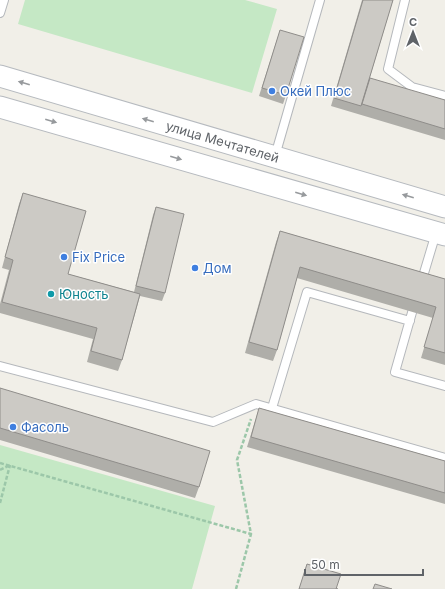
<svg xmlns="http://www.w3.org/2000/svg" width="445" height="589" font-family="Inter,sans-serif">
<rect width="100%" height="100%" fill="#f1efe8"/>
<path fill="#c5e8c5" d="M 25,0 L 245,0 L 277,9 L 252,93 L 18,24 Z
M 0,445 L 215,506 L 192,589 L 0,589 Z"/>
<g fill="none" stroke-linecap="round" stroke-linejoin="round">
<g stroke="#b5b8bc" stroke-width="10">
<path id="lane" d="M 405,0 L 388,69 L 412,87 L 445,96
M 0,13 L 4,0
M 275,156 L 320,0
M 421,283 L 436,233
M 415,302 L 395,372 L 445,386
M 0,366 L 213,422 L 256,404 L 445,458
M 272,408 L 307,292 L 410,321"/>
</g>
<g stroke="#b6babf" stroke-width="23">
<g id="secondary">
<path id="s1" d="M 0,76 L 445,207"/>
<path d="M 0,107 L 445,235"/>
</g>
</g>
<path stroke="#9cc7a9" stroke-width="2.5" stroke-dasharray="4 2" stroke-linecap="butt" d="M 0,463 L 251,534
M 0,470 L 10,465
M 0,503 L 10,465
M 236,589 L 251,534 L 237,460 L 251,419"/>
<use href="#lane" stroke="#fff" stroke-width="8"/>
<use href="#secondary" stroke="#fff" stroke-width="21"/>
</g>
<path fill="#afaea9" d="M 362,0 L 393,0 L 369,80 L 445,100 L 445,140 L 331,106 Z
M 280,30 L 286,95 L 283,104 L 259,96 Z
M 23,193 L 68,274 L 134,292 L 153,215 L 156,207 L 165,293 L 162,301 L 140,296 L 122,360 L 118,371 L 87,362 L 93,339 L 0,313 L 0,304 L 9,270 L 2,268 L 19,204 Z
M 280,231 L 445,279 L 445,365 L 421,358 L 433,318 L 297,278 L 277,350 L 273,361 L 245,353 L 276,242 Z
M 0,388 L 199,487 L 195,498 L 0,440 Z
M 259,408 L 445,461 L 445,504 L 247,447 L 256,418 Z
M 307,564 L 336,589 L 338,589 L 299,589 Z"/>
<path fill="#cccac5" stroke="#8f8d8a" d="M 363,0 L 393,0 L 361,106 L 334,98 Z
M 280,30 L 304,37 L 286,95 L 262,88 Z
M 370,78 L 445,100 L 445,129 L 362,104 Z
M 23,193 L 86,211 L 68,274 L 140,294 L 122,360 L 91,351 L 97,328 L 2,302 L 13,260 L 5,257 Z
M 156,207 L 184,214 L 165,293 L 136,286 Z
M 280,231 L 445,279 L 445,353 L 424,347 L 436,307 L 300,267 L 277,350 L 249,342 Z
M 0,388 L 210,451 L 199,487 L 0,428 Z
M 259,408 L 445,461 L 445,493 L 251,437 Z
M 307,564 L 341,574 L 336,589 L 338,589 L 299,589 Z
M 375,584 L 392,589 L 373,589 Z"/>
<defs><path id="oneway-solid" d="M-6-.8H1V-3.2L6.5 0L1 3.2V.8H-6Z"/></defs>
<g fill="#979a9d">
<use href="#oneway-solid" transform="translate(24 83) rotate(-164)"/>
<use href="#oneway-solid" transform="translate(148 120) rotate(-164)"/>
<use href="#oneway-solid" transform="translate(51 121) rotate(16)"/>
<use href="#oneway-solid" transform="translate(176 158) rotate(16)"/>
<use href="#oneway-solid" transform="translate(301 194) rotate(16)"/>
<use href="#oneway-solid" transform="translate(408 196) rotate(-164)"/>
</g>
<g fill="#3f7fe0" stroke="#fff" stroke-width="1.5">
<circle cx="272" cy="91" r="4"/>
<circle cx="64" cy="257" r="4"/>
<circle cx="195" cy="268" r="4"/>
<circle cx="13" cy="427" r="4"/>
</g>
<circle fill="#0f9aa8" stroke="#fff" stroke-width="1.5" cx="51" cy="294" r="4"/>
<g text-anchor="middle" dominant-baseline="central" stroke-width="3" stroke-linejoin="round" paint-order="stroke">
<g font-size="13" fill="#366cbe" stroke="#fff" text-anchor="start">
<text x="280" y="91">Окей Плюс</text>
<text x="72" y="257">Fix Price</text>
<text x="203" y="268">Дом</text>
<text x="21" y="427">Фасоль</text>
</g>
<g font-size="13" fill="#5f6368" stroke="#fff">
<text stroke="none"><textPath href="#s1" startOffset="232">улица Мечтателей</textPath></text>
</g>
<g font-size="13" fill="#0d838f" stroke="#fff" text-anchor="start">
<text x="59" y="294">Юность</text>
</g>
</g>
<g transform="translate(413 32)" stroke="#ffffff" stroke-width="3" paint-order="stroke">
<path d="M0-3L7 15L0 10L-7 15Z" fill="#5f6368"/>
<text y="-6" font-size="11" font-weight="bold" text-anchor="middle" fill="#5f6368">С</text>
</g>
<path d="M305 569v6h118v-6" fill="none" stroke="#5f6368" stroke-width="2"/>
<text x="311" y="569" font-size="12" fill="#5f6368" stroke="#ffffff" stroke-width="3" paint-order="stroke">50 m</text>
</svg>
